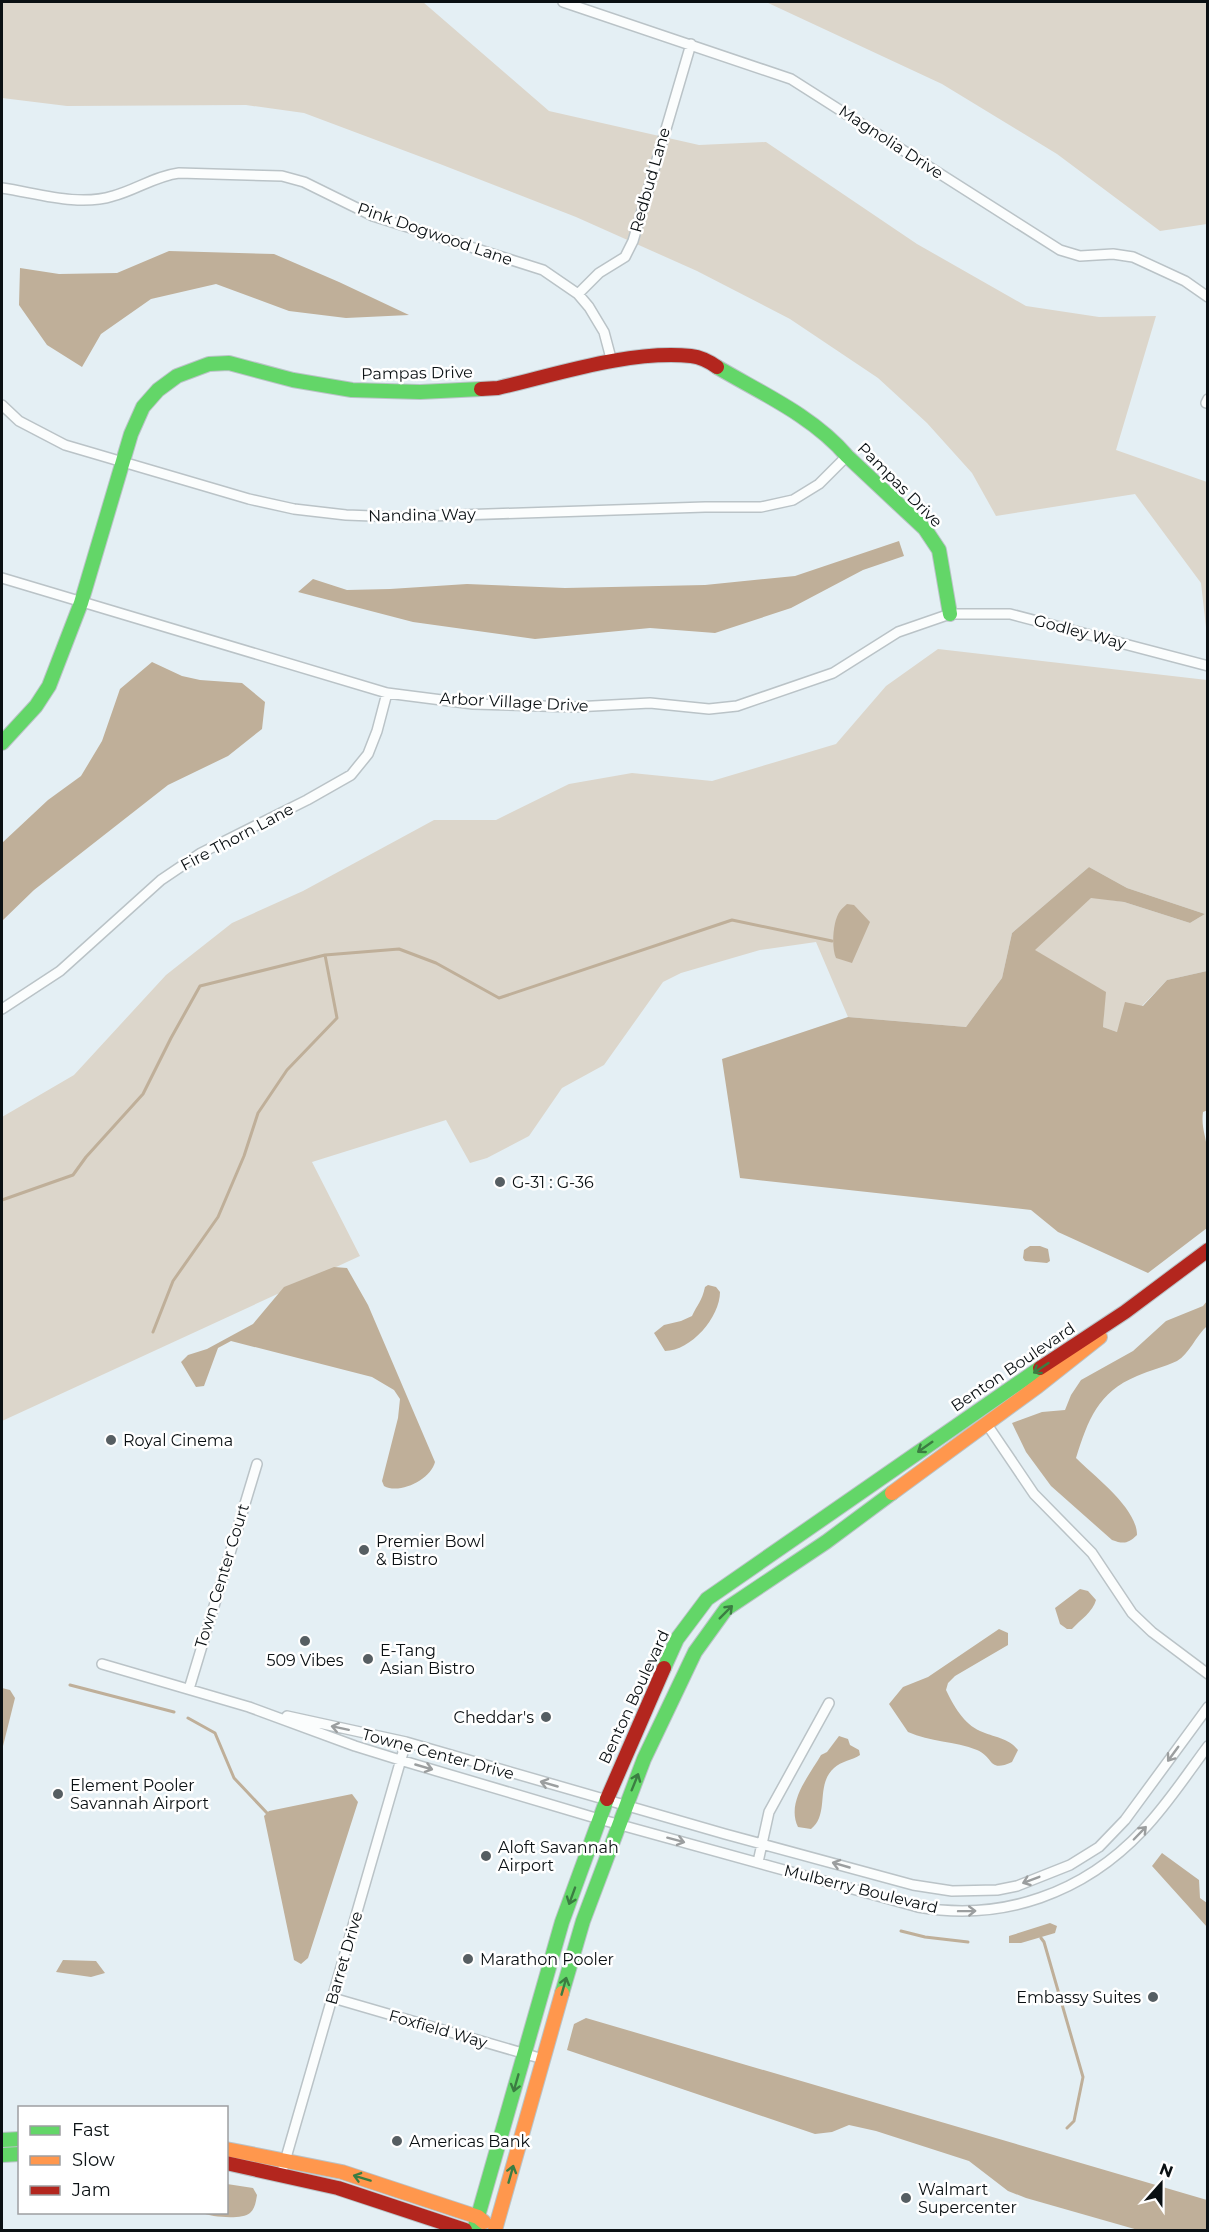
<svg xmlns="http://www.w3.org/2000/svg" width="1209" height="2232" font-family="Montserrat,sans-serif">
<rect width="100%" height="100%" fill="#e4eff4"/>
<path fill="#dcd6cb" d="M 2,2 L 423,2 L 549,111 L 699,145 L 766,142 L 917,244 L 1026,306 L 1099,317 L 1156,316 L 1116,450 L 1207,482 L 1207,636 L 1201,583 L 1135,494 L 996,516 L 972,473 L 927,423 L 878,378 L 790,319 L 697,271 L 576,217 L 440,164 L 304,113 L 246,105 L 67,106 L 2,98 Z
M 766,2 L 1207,2 L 1207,224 L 1160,231 L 1057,154 L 942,84 Z
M 938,649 L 1207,680 L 1207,971 L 1167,980 L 1117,1032 L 1103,1027 L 1105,992 L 1034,950 L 1091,897 L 1124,902 L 1190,923 L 1205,914 L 1127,888 L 1089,867 L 1012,933 L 1002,978 L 966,1027 L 848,1017 L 816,942 L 760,950 L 681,973 L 663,982 L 604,1065 L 562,1088 L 529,1136 L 487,1158 L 470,1163 L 446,1120 L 312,1162 L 360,1256 L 2,1421 L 2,1117 L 74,1075 L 166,975 L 232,923 L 303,891 L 434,820 L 496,820 L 569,784 L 632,773 L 712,781 L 836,744 L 886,686 Z"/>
<path fill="#bfaf99" d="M 169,251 L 274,254 L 339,282 L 409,315 L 346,318 L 289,311 L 216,284 L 151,299 L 101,334 L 82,367 L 47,345 L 19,305 L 20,268 L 59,274 L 117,273 Z
M 899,541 L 904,556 L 863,570 L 791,608 L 715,633 L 650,628 L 535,639 L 413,622 L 298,592 L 313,579 L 347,590 L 390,589 L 467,584 L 565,588 L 705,585 L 795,576 Z
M 152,662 L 182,676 L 200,680 L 242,683 L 265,702 L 262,729 L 228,756 L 168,785 L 34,890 L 2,921 L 2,843 L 48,800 L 81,776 L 102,741 L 120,689 Z
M 1089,867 L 1127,888 L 1205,914 L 1190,923 L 1124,902 L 1091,898 L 1035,950 L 1106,992 L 1103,1027 L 1117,1032 L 1125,1002 L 1143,1006 L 1167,980 L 1207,971 L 1208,1110 L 1203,1112 C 1201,1128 1206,1135 1207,1150 L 1207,1228 L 1148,1273 L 1058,1232 L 1031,1210 L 740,1178 L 722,1059 L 848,1017 L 966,1027 L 1002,978 L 1012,933 Z
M 847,904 L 854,905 L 870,922 L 852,963 L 836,958 C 831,947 833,920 840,911 C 842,908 845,906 847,904 Z
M 1030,1246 L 1040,1246 L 1048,1249 L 1050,1261 L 1047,1263 L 1025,1261 L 1023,1258 L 1024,1250 Z
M 334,1267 L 347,1268 L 368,1305 L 435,1462 C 431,1479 400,1495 384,1486 L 382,1481 L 398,1418 L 400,1399 L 394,1390 L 372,1377 L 231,1341 L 218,1348 L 204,1386 L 196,1387 L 181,1362 L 188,1355 L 207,1349 L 253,1324 L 284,1287 Z
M 708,1285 L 716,1287 L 720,1292 C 720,1317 691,1351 665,1351 L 654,1333 L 664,1325 L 681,1321 L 692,1316 C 697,1305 702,1301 705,1287 Z
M 1207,1301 L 1207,1326 C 1196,1336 1189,1354 1177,1361 C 1165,1367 1150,1370 1137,1376 C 1098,1392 1088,1420 1076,1458 C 1095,1477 1137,1508 1137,1535 C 1128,1544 1123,1544 1112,1540 L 1051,1486 L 1026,1452 L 1012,1423 L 1042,1412 L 1065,1410 L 1071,1395 L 1081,1380 L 1133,1351 L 1166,1321 L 1203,1306 Z
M 1080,1589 L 1088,1591 L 1096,1600 C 1093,1612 1080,1620 1072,1629 L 1067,1629 L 1060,1624 L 1055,1608 Z
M 999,1629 L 1008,1633 L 1008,1645 L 955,1676 L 948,1683 L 946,1690 C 953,1705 964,1724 980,1731 C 993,1737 1009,1738 1018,1750 L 1012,1762 C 988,1773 994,1757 977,1750 C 955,1741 930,1742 908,1732 L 889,1704 L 903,1687 L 928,1677 Z
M 2,1688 L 10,1690 L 15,1698 L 2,1750 Z
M 839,1736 L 848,1739 L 850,1745 L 859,1750 L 860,1755 C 853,1760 841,1761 834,1768 C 815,1785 830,1814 811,1829 L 798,1827 C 786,1802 809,1776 821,1755 L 827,1752 Z
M 352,1794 L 358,1802 L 308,1958 L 301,1964 L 294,1960 L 264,1816 L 269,1811 Z
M 1162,1853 L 1199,1880 L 1200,1898 L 1207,1903 L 1207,1927 L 1152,1866 Z
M 1050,1923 L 1057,1926 L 1055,1933 L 1021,1943 L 1009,1943 L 1009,1936 Z
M 63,1960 L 96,1961 L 105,1973 L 91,1977 L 56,1972 Z
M 586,2018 L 1207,2200 L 1207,2230 L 1138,2230 L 1026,2198 L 1008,2191 L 969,2161 L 876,2131 L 849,2125 L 832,2132 L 815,2134 L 567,2050 L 574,2024 Z
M 227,2184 L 253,2188 L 257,2195 C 256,2201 255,2209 250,2213 C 242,2220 211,2217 202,2213 L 226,2212 Z"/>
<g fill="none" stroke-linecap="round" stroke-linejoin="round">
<path stroke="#bfaf99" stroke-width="3" d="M 325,955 L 399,949 L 436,963 L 499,998 L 732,920 L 832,941
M 2,1200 L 73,1175 L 86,1157 L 143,1094 L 171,1038 L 200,986 L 325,955 L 337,1018 L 287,1070 L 258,1113 L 244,1156 L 218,1217 L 173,1281 L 153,1332
M 70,1685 L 174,1712
M 188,1718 L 215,1733 L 234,1778 L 267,1813
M 901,1931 L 925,1937 L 968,1942
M 1041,1938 L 1044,1942 L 1083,2077 L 1074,2121 L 1067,2128"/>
<g stroke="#bac3c7" stroke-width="12">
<path id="street" d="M 563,2 L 791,79 L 1060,250 L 1080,256 L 1113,254 L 1133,257 L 1185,281 L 1208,297
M 2,188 C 37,193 78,207 113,196 C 136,190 155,176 179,173 L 282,176 L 304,182 L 373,216 L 543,270 L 578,294 L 589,307 L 604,332 L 612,362
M 578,294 L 599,273 L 625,257 L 633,241 L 691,44
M 1206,403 L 1208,399
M 2,405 L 19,421 L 65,445 L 249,499 L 294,509 L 346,515 L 399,517 L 705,507 L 761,507 L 793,500 L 819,484 L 847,456
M 2,578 L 387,693 L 473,704 L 574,707 L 650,703 L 709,709 L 737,706 L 833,673 L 898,632 L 950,614 L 1010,614 L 1208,666
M 2,1009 L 60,971 L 161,880 L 201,853 L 307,800 L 351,775 L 368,754 L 377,731 L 387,693
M 986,1423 L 1034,1494 L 1092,1553 L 1132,1613 L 1152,1632 L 1208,1674
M 102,1664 L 249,1707 L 355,1746 L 400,1760 L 599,1819 L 918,1907 C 1003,1922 1084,1893 1143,1830 C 1167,1805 1187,1774 1208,1746
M 189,1689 L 257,1464
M 287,1716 L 406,1742 L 725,1834 L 913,1885 L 952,1891 L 997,1890 L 1017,1886 L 1070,1865 L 1099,1847 L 1125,1820 L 1208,1707
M 758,1862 L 769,1812 L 829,1703
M 333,1998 L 543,2059
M 281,2175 L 406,1742"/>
</g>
<g stroke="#bac3c7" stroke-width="16">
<path id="fast" d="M 717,367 C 761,393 813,416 847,456 L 925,529 L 939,550 L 950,614
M 2,743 L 36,706 L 49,686 L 81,603 L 131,434 L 143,407 L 158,390 L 177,376 L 209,364 L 229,363 L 293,380 L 352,390 L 420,392 L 481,389
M 664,1668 L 677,1639 L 707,1599 L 1040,1368
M 562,1993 L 583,1921 L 644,1759 L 695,1652 L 726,1609 L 826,1542 L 892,1493
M 2,2140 L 20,2139
M 2,2155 L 20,2154
M 474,2230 L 562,1922 L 607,1799"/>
</g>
<g stroke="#bac3c7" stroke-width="16">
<path id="slow" d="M 892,1493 L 1038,1386 L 1100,1337
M 226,2149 L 342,2172 L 478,2217 L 484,2222
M 495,2230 L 562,1993"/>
</g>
<g stroke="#bac3c7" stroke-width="16">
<path id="jam" d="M 481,389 L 498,388 C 558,374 629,350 691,356 C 700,357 710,362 717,367
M 1040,1368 L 1125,1312 L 1208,1250
M 607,1799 L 664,1668
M 226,2163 L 338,2188 L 465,2230"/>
</g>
<use href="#street" stroke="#fbfdfd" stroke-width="9"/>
<use href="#fast" stroke="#63d668" stroke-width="14"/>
<use href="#slow" stroke="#ff974d" stroke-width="14"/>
<use href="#jam" stroke="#b3261e" stroke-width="14"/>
</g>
<defs><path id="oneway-shaft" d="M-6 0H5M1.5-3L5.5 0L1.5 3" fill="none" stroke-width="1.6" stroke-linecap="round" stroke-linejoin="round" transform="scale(1.5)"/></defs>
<g stroke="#3b7d42">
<use href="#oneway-shaft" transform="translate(1041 1368) rotate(146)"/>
<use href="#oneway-shaft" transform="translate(925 1447) rotate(145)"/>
<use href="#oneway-shaft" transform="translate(726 1612) rotate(-45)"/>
<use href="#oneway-shaft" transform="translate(635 1782) rotate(-68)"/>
<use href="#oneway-shaft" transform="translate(572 1896) rotate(110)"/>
<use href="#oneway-shaft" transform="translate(564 1986) rotate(-74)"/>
<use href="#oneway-shaft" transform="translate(516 2083) rotate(106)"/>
<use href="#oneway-shaft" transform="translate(511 2174) rotate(-74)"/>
<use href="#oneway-shaft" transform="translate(362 2178) rotate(-163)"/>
</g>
<g stroke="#9b9e9f">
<use href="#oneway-shaft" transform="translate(340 1728) rotate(-168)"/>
<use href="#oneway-shaft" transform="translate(1173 1754) rotate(126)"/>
<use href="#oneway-shaft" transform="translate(424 1767) rotate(16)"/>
<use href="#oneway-shaft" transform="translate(549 1784) rotate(-164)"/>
<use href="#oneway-shaft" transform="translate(1140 1833) rotate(-46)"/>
<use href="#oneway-shaft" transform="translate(676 1840) rotate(15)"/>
<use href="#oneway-shaft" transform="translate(841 1865) rotate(-164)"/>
<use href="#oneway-shaft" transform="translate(1031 1880) rotate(159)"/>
<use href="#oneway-shaft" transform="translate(967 1911) rotate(-1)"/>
</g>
<g fill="#565e62" stroke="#fff" stroke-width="2">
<circle cx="500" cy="1182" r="6"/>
<circle cx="111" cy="1440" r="6"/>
<circle cx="364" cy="1550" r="6"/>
<circle cx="305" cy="1641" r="6"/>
<circle cx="368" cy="1659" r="6"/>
<circle cx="546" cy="1717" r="6"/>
<circle cx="58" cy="1794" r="6"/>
<circle cx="486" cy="1856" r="6"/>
<circle cx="468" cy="1959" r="6"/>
<circle cx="1153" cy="1997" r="6"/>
<circle cx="397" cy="2141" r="6"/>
<circle cx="906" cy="2198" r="6"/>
</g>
<g text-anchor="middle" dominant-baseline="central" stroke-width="5" stroke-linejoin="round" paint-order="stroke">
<g font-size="16" fill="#0a1013" stroke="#fff">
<text transform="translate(891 142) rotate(33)">Magnolia Drive</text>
<text transform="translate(650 180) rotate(-74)">Redbud Lane</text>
<text transform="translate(435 234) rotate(19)">Pink Dogwood Lane</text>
<text transform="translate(417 373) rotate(-1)">Pampas Drive</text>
<text transform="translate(900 485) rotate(45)">Pampas Drive</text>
<text transform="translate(422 515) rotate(-1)">Nandina Way</text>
<text transform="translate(1080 632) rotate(15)">Godley Way</text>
<text transform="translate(514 702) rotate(3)">Arbor Village Drive</text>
<text transform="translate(237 837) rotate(-28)">Fire Thorn Lane</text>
<text transform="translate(1013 1367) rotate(-34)">Benton Boulevard</text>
<text transform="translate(222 1576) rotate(-73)">Town Center Court</text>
<text transform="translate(634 1697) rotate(-65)">Benton Boulevard</text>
<text transform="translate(438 1754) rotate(15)">Towne Center Drive</text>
<text transform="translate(861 1889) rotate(14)">Mulberry Boulevard</text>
<text transform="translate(344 1958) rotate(-74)">Barret Drive</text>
<text transform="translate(438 2029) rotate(16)">Foxfield Way</text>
</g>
<g font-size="16" fill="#0a1013" stroke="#fff" text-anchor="start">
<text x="512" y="1182">G-31 : G-36</text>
<text x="123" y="1440">Royal Cinema</text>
<text x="376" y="1541">Premier Bowl<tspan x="376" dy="18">&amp; Bistro</tspan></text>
<text x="380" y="1650">E-Tang<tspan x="380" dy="18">Asian Bistro</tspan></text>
<text x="305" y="1660" text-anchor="middle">509 Vibes</text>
<text x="534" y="1717" text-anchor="end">Cheddar's</text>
<text x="70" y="1785">Element Pooler<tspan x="70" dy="18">Savannah Airport</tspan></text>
<text x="498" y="1847">Aloft Savannah<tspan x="498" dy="18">Airport</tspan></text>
<text x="480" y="1959">Marathon Pooler</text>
<text x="1141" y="1997" text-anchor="end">Embassy Suites</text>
<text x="409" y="2141">Americas Bank</text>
<text x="918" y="2189">Walmart<tspan x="918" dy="18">Supercenter</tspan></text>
</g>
</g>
<rect width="1209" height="2232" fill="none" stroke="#0a1013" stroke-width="6"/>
<rect x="18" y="2106" width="210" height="108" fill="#ffffff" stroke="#9d9fa1" stroke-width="1.5"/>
<rect x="30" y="2126" width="30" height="9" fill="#63d668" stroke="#9d9fa1" stroke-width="1.5"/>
<text x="72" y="2136" font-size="18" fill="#0a1013">Fast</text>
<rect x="30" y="2156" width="30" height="9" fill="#ff974d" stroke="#9d9fa1" stroke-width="1.5"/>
<text x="72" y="2166" font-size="18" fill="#0a1013">Slow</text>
<rect x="30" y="2186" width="30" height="9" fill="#b3261e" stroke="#9d9fa1" stroke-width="1.5"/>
<text x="72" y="2196" font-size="18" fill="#0a1013">Jam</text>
<g transform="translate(1161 2184) rotate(21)" stroke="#ffffff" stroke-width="4.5" paint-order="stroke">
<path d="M0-4.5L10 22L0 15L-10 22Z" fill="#0a1013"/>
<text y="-9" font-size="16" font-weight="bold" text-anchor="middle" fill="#0a1013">N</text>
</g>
</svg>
